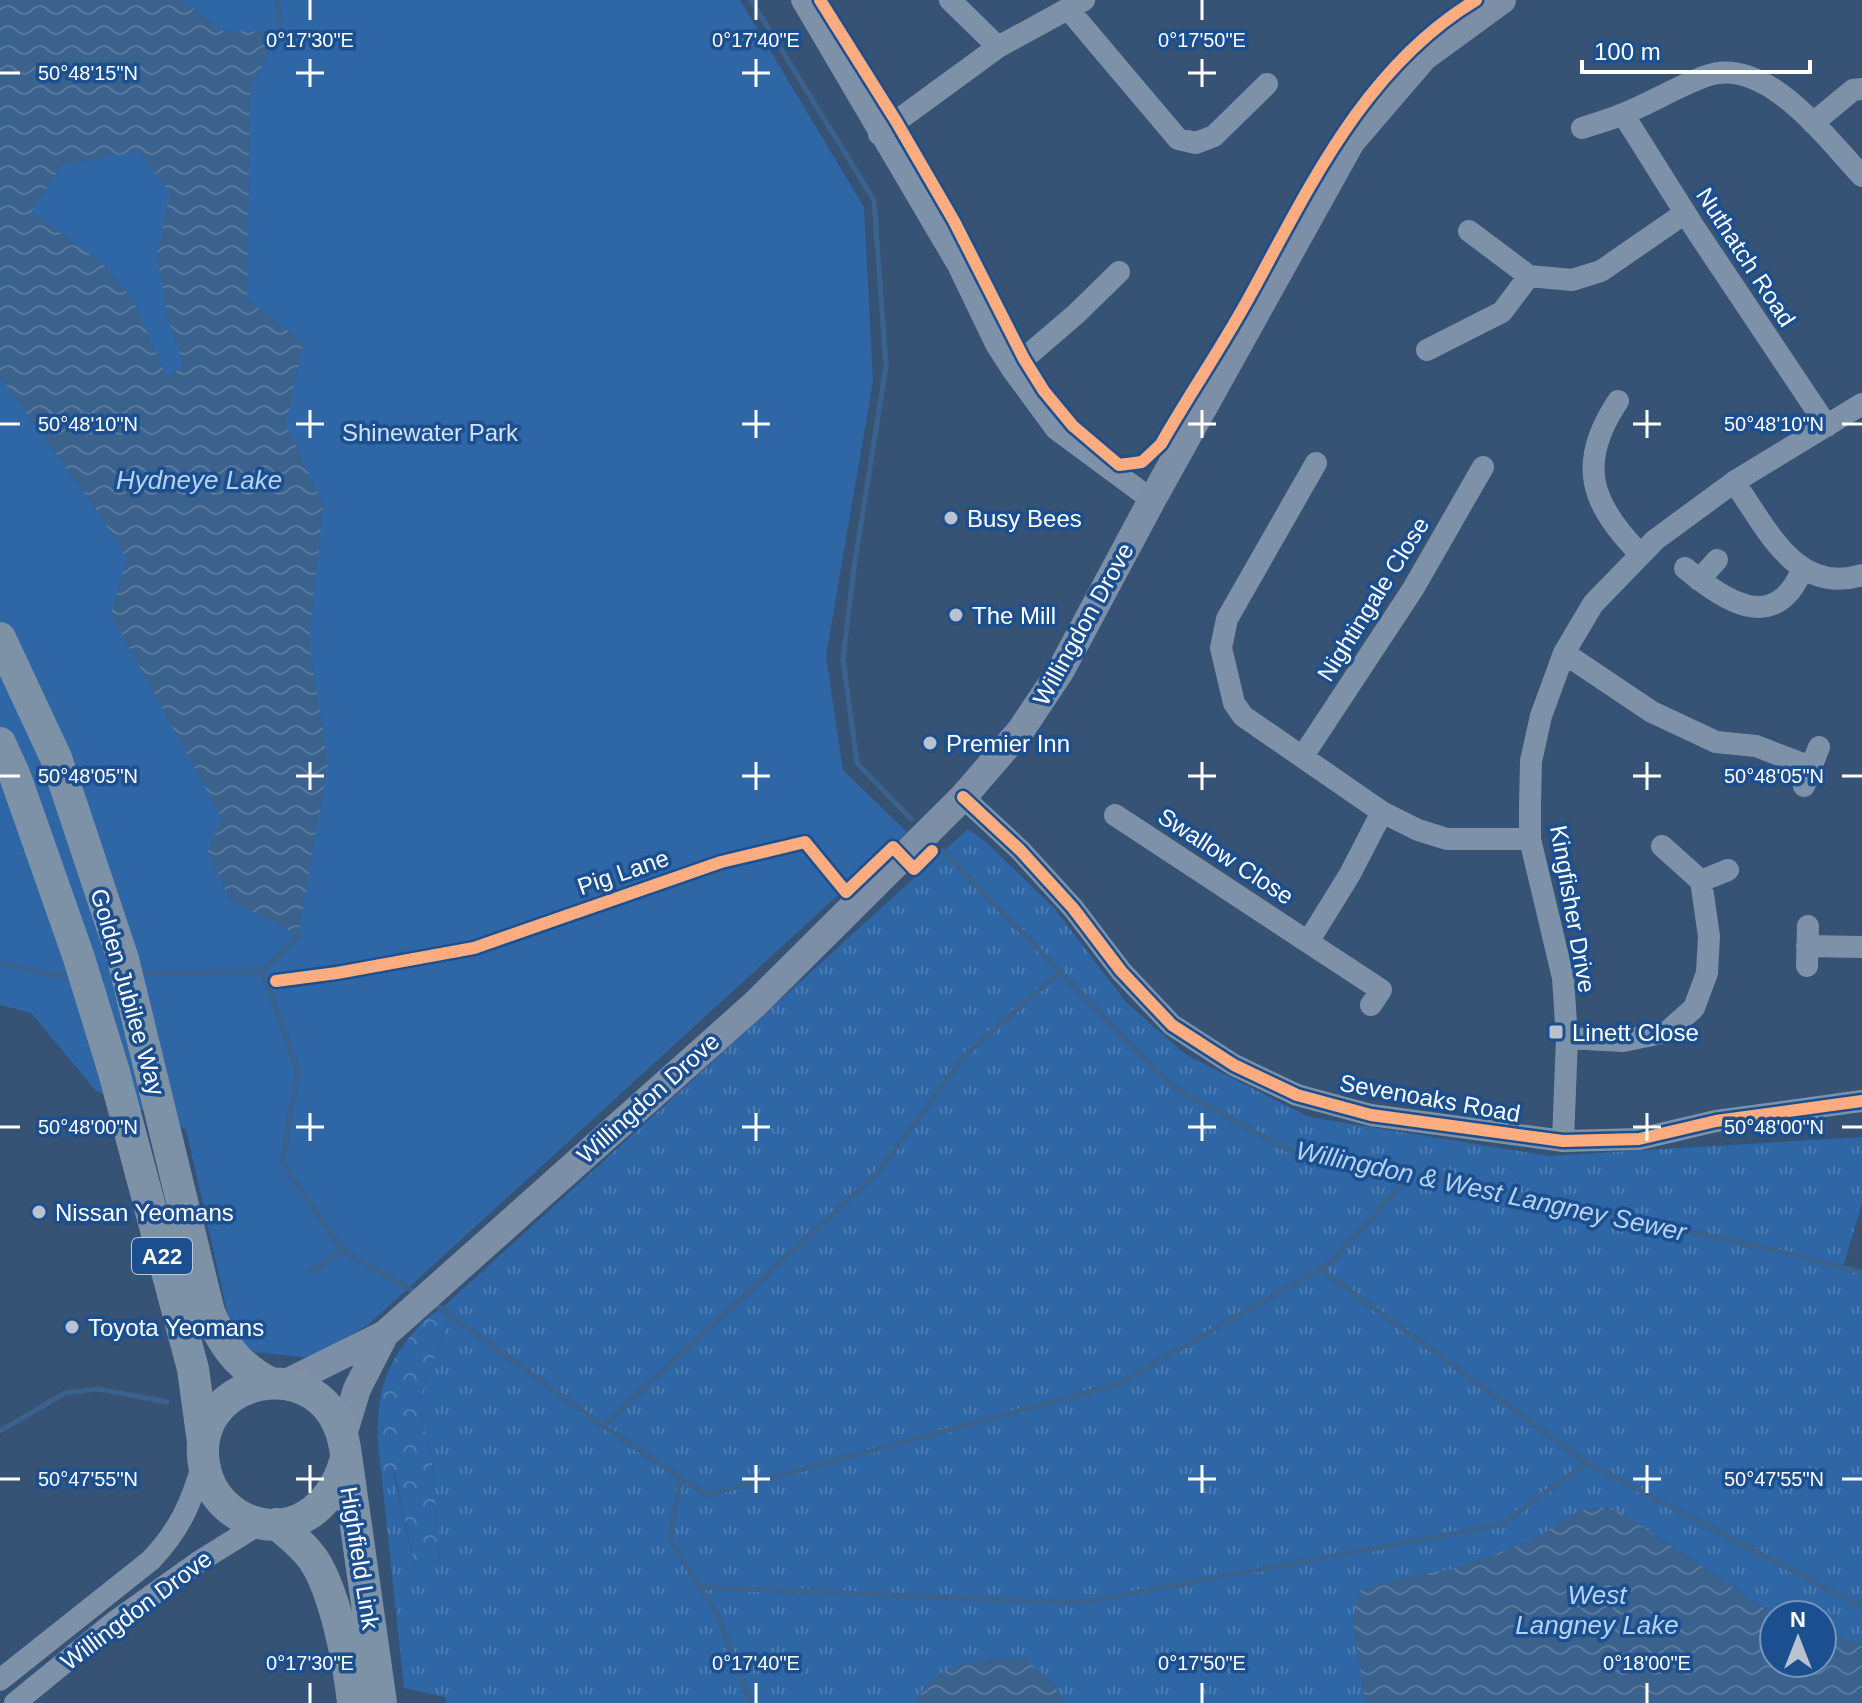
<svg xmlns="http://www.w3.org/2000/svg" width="1862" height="1703" font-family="Arial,sans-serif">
<defs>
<pattern id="grass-tufts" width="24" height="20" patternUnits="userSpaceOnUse" patternTransform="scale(2)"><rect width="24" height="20" fill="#2f66a5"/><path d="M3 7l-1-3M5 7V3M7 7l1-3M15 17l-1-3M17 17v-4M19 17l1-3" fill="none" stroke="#4e7db2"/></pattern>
<pattern id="forest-crowns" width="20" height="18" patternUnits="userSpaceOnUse" patternTransform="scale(2)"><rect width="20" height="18" fill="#2f66a5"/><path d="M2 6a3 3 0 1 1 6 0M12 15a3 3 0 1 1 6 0" fill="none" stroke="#4e7db2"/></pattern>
<pattern id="water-waves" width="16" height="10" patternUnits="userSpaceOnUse" patternTransform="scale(2)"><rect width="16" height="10" fill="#3b618d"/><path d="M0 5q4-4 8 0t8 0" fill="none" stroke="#58799e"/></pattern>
</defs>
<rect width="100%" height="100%" fill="#365274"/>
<path fill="url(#grass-tufts)" d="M 968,829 L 986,842 L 1054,908 L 1126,1002 L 1185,1054 L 1309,1117 L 1549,1156 L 1862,1137 L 1862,1203 L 1843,1267 L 1862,1272 L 1862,1646 L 1822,1630 L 1822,1615 L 1783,1615 L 1760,1606 L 1620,1512 L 1600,1507 L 1579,1511 L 1531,1541 L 1458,1568 L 1353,1620 L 1365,1703 L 1065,1703 L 1053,1683 L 1025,1659 L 987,1660 L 923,1689 L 916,1703 L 446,1703 L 445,1697 L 404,1688 L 381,1471 L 393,1471 L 415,1568 L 440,1561 L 432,1462 L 418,1404 L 446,1324 L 452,1315 L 442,1308 Z"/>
<path fill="url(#forest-crowns)" d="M 442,1308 L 452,1315 L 446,1324 L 418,1404 L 432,1462 L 440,1561 L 415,1568 L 394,1471 L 381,1471 C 374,1417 376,1374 414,1332 C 423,1321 430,1314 442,1308 Z"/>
<path fill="#2f66a5" d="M 0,0 L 740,0 L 864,207 L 873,381 L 826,656 L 843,770 L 907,832 L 368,1325 L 311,1358 L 255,1352 L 232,1334 L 186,1129 L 96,1091 L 31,1013 L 0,1005 Z"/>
<path fill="url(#water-waves)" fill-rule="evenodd" d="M 0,0 L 181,0 L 222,31 L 281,32 L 250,87 L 247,299 L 303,343 L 286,424 L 323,505 L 309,641 L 328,764 L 298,935 L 230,900 L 208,851 L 222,818 L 111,614 L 127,559 L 94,506 L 0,377 ZM 140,151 L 170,193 L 157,256 L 167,315 L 184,366 L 167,378 L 133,300 L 101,262 L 31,212 L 61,165 Z
M 1601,1507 L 1620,1512 L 1760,1606 L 1783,1615 L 1774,1615 L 1774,1663 L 1822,1663 L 1822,1630 L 1862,1646 L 1862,1703 L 1365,1703 L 1353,1620 L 1358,1591 L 1405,1577 L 1458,1568 L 1531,1541 L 1579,1511 Z
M 1025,1659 L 1053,1683 L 1065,1703 L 916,1703 C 936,1658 983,1660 1025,1659 Z"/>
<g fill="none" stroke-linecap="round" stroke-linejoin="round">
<path stroke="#3b618d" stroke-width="5" d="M 277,0 L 281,32
M 751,0 L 874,200 L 886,366 L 854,568 L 843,659 L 857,763 L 911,819
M 943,851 L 1171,1086 L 1292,1152 L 1413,1172 L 1765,1248 L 1862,1272
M 0,963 L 58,976 L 74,975
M 263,971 L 298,1071 L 282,1162 L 342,1250 L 418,1294
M 263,971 L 298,935
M 140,974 L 263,971
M 1320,1269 L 1587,1463 L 1862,1607
M 312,1271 L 342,1250
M 434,1303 L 603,1426 L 707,1495 L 1116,1385 L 1331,1263 L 1413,1172
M 603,1426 L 878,1172 L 966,1054 L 1060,972
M 0,1431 L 65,1393 L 98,1389 L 167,1402
M 681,1478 L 670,1539 L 718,1616 L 751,1703
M 700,1587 L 1079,1603 L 1500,1525 L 1587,1463"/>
<path stroke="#7d92a8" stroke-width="22" d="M 802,0 L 958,265 L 996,344 L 1012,369 L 1056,429 L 1152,500
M 950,0 L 998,47
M 1069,10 L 1178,139 L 1196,143 L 1214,136 L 1267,84
M 1623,114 L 1694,227 L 1827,426
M 1813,123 L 1853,90 L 1862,89
M 1582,128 C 1596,123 1610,120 1623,114 C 1651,103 1678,86 1706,76 C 1765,54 1827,139 1862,176
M 879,134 L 998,47 L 1084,0
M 1469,231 L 1529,276 L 1572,280 L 1601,271 L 1685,213
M 1427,350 L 1502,312 L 1529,276
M 1012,369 L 1076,314 L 1119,272
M 1618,401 C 1576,464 1591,504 1640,554
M 1316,463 L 1227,619 L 1221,648 L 1234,703 L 1243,716 L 1382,812 L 1418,830 L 1447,839 L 1530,839
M 1734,482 C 1766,526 1795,596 1862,575
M 1685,568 C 1724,601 1775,635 1802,570
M 1699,580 L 1717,560
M 1564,653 L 1652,712 L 1716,742 L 1756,746 L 1811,767
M 1303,756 L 1413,589 L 1483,467
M 1804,786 L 1819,747
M 963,797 L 1020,850 L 1073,908 L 1121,971 L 1172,1025 L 1234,1065 L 1297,1095 L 1371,1115 L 1563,1141 L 1639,1139 L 1716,1121 L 1862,1101
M 1115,815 L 1381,990 L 1371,1005
M 1701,881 L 1728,870
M 1308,942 L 1350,874 L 1382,812
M 1807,946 L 1862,947
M 1807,966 L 1808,926
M 1567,1038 L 1623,1041 L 1667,1032 L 1694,1008 L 1707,973 L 1709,936 L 1701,881 L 1662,846
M 1563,1141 L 1567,1038 L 1563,978 L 1530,839 L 1530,806 L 1531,761 L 1541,716 L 1564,653 L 1593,604 L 1655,540 L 1734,482 L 1862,404
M 0,1680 L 151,1560 C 180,1529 191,1504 203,1463
M 15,1703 L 113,1623 L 200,1561 L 261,1523"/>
<path stroke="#7d8ea7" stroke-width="28" d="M 286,1383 L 385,1334 L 755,1004 L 963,797 L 1021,730 L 1061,670 L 1152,500 L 1351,142 L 1424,57 L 1502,0
M 343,1435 L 357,1389 L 385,1334"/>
<path stroke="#7e92a7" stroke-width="32" d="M 0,638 L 56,758 L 123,959 L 209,1312 C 223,1345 237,1365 268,1382
M 0,743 L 15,776 L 79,958 L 114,1072 L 193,1369 L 203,1442
M 345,1461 C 333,1506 292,1540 244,1518 C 225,1509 211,1492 206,1473 C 180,1377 328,1343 345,1448 L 381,1703
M 277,1524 C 290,1535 303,1545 313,1559 C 335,1591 349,1664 353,1703"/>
<g stroke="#1b4f8f" stroke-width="17">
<path id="cycleway" d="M 820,0 L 896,121 L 954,221 L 1024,359 L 1044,391 L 1073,426 L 1119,465 L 1142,462 L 1161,444 C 1190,393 1224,344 1252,292 C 1311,184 1366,66 1476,0
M 963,797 L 1020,850 L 1073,908 L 1121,971 L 1172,1025 L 1234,1065 L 1297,1095 L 1371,1115 L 1563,1141 L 1639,1139 L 1716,1121 L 1862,1101
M 276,981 L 337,973 L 474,948 L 721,862 L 805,842 L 846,892 L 893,847 L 914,869 L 932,851"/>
</g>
<use href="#cycleway" stroke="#ffac80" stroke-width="12"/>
</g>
<path fill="none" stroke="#fff" stroke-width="3" d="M 310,0 L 310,20M 756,0 L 756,20M 1202,0 L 1202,20M 310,59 L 310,87M 756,59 L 756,87M 1202,59 L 1202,87M 0,73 L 20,73M 296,73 L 324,73M 742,73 L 770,73M 1188,73 L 1216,73M 310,410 L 310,438M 756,410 L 756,438M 1202,410 L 1202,438M 1647,410 L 1647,438M 0,424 L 20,424M 296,424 L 324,424M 742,424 L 770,424M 1188,424 L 1216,424M 1633,424 L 1661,424M 1842,424 L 1862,424M 310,762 L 310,790M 756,762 L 756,790M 1202,762 L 1202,790M 1647,762 L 1647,790M 0,776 L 20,776M 296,776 L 324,776M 742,776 L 770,776M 1188,776 L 1216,776M 1633,776 L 1661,776M 1842,776 L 1862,776M 310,1113 L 310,1141M 756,1113 L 756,1141M 1202,1113 L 1202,1141M 1647,1113 L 1647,1141M 0,1127 L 20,1127M 296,1127 L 324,1127M 742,1127 L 770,1127M 1188,1127 L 1216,1127M 1633,1127 L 1661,1127M 1842,1127 L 1862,1127M 310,1465 L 310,1493M 756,1465 L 756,1493M 1202,1465 L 1202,1493M 1647,1465 L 1647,1493M 0,1479 L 20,1479M 296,1479 L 324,1479M 742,1479 L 770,1479M 1188,1479 L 1216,1479M 1633,1479 L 1661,1479M 1842,1479 L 1862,1479M 310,1683 L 310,1703M 756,1683 L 756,1703M 1202,1683 L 1202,1703M 1647,1683 L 1647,1703"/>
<g fill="#b9c2ce" stroke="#1b4f8f" stroke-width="3">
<circle cx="951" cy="518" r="8"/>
<circle cx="956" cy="615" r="8"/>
<circle cx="930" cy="743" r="8"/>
<rect x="1548" y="1024" width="16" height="16" rx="4"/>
<circle cx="39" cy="1212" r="8"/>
<circle cx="72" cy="1327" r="8"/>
</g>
<g text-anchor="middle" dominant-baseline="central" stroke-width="7" stroke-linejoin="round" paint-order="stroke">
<rect fill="#1b4f8f" stroke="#bbcadd" stroke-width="2" x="132" y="1238" width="60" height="36" rx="6"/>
<g font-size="22" font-weight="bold" fill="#fff">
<text x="162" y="1256">A22</text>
</g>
<g font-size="24" fill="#fff" stroke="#1b4f8f">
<text transform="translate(1746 257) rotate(57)">Nuthatch Road</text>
<text transform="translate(1373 599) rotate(-58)">Nightingale Close</text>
<text transform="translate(1083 624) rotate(-61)">Willingdon Drove</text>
<text transform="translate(1226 856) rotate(33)">Swallow Close</text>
<text transform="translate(623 872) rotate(-19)">Pig Lane</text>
<text transform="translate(1573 909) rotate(80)">Kingfisher Drive</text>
<text transform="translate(128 992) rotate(74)">Golden Jubilee Way</text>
<text transform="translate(648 1098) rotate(-42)">Willingdon Drove</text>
<text transform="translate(1430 1098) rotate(10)">Sevenoaks Road</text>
<text transform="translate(360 1558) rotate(81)">Highfield Link</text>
<text transform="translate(136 1610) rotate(-37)">Willingdon Drove</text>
</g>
<g font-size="24" fill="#cfe3fa" stroke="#1b4f8f">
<text x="430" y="432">Shinewater Park</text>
</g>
<g font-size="24" fill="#fff" stroke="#1b4f8f" text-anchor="start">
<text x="967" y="518">Busy Bees</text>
<text x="972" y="615">The Mill</text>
<text x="946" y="743">Premier Inn</text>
<text x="1572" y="1032">Linett Close</text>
<text x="55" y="1212">Nissan Yeomans</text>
<text x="88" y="1327">Toyota Yeomans</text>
</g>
<g font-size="26" font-style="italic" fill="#b5d3f5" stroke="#1b4f8f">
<text x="199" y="480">Hydneye Lake</text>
<text transform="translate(1491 1191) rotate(12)">Willingdon &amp; West Langney Sewer</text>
<text x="1597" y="1595">West<tspan x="1597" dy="30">Langney Lake</tspan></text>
</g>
</g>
<g font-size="20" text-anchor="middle" fill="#fff" stroke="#1b4f8f" stroke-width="7" stroke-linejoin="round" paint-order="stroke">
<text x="310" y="47">0°17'30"E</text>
<text x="756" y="47">0°17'40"E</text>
<text x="1202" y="47">0°17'50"E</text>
<text x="88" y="80">50°48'15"N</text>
<text x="88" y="431">50°48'10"N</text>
<text x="1774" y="431">50°48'10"N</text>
<text x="88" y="783">50°48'05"N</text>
<text x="1774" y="783">50°48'05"N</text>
<text x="88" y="1134">50°48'00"N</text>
<text x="1774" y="1134">50°48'00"N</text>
<text x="88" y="1486">50°47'55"N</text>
<text x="1774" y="1486">50°47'55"N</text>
<text x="310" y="1670">0°17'30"E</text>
<text x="756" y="1670">0°17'40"E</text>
<text x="1202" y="1670">0°17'50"E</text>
<text x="1647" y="1670">0°18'00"E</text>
</g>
<g transform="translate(1798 1639)"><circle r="38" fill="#1b4f8f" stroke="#7695bc" stroke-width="2"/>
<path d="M0-6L14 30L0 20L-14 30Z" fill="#b9c2ce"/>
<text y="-12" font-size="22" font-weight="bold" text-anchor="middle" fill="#ffffff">N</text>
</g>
<path d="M1582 60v12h228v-12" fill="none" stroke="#ffffff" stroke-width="4"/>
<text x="1594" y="60" font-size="24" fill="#ffffff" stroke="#1b4f8f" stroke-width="6" paint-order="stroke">100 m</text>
</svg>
